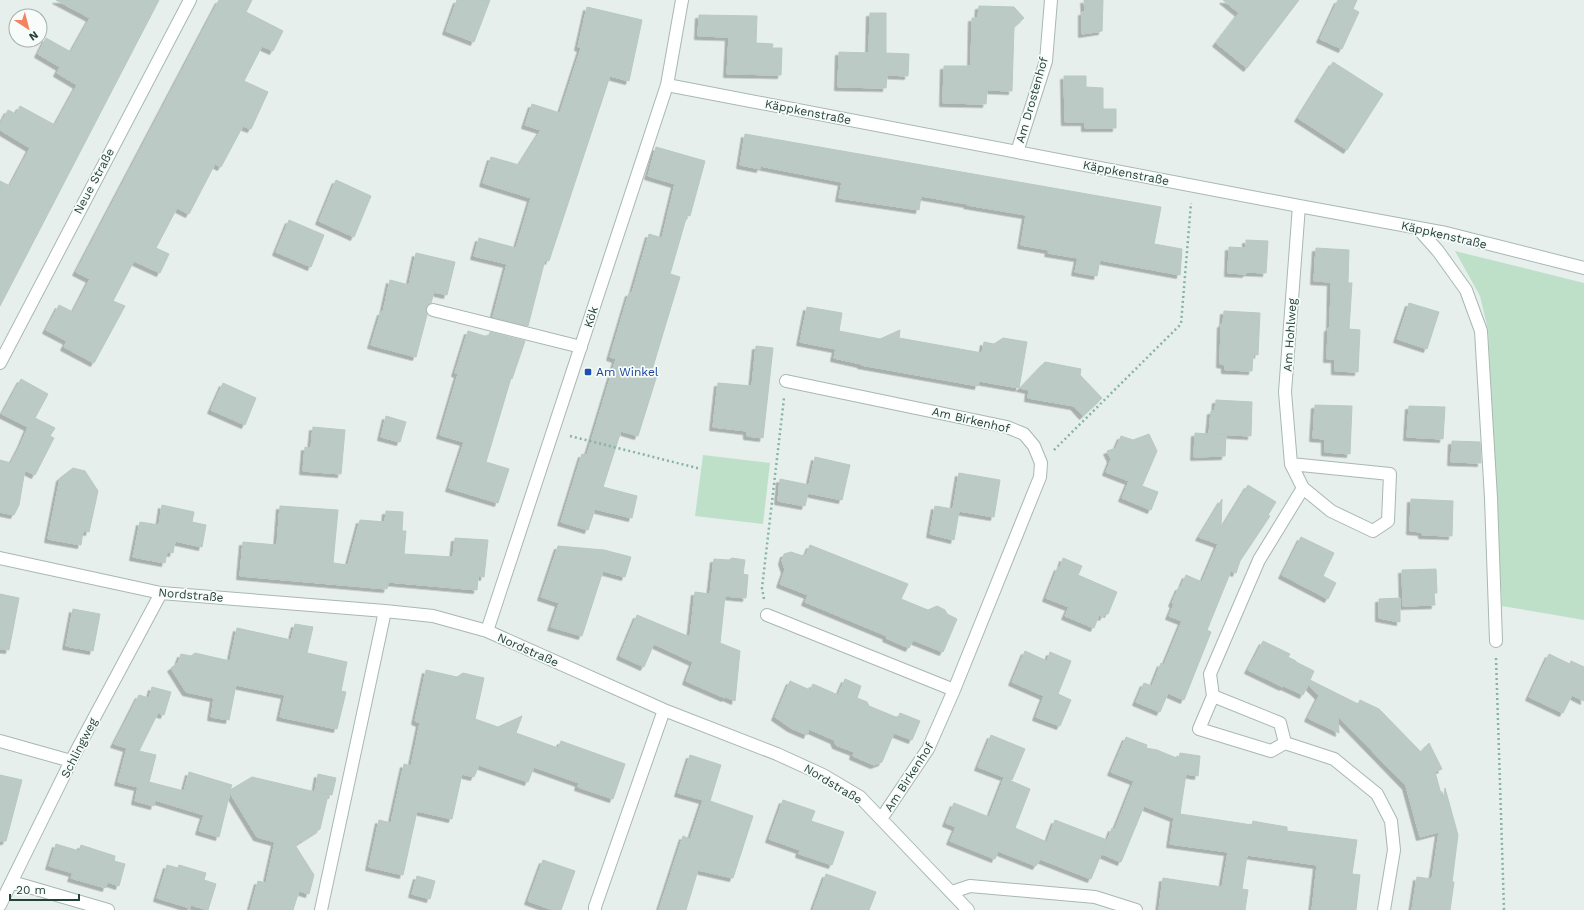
<svg xmlns="http://www.w3.org/2000/svg" width="1584" height="910" font-family="'Work Sans',sans-serif">
<defs>
<filter id="shadow"><feDropShadow dx="-3.5" dy="3.5" stdDeviation="0" flood-color="#0004"/></filter>
</defs>
<rect width="100%" height="100%" fill="#e6efeb"/>
<path fill="#bfe0c8" d="M 1455,251 L 1584,283 L 1584,620 L 1502,606 L 1488,330 L 1480,296 Z
M 703,455 L 770,463 L 763,524 L 695,516 Z"/>
<path fill="#bbcac4" stroke="#b8c9c2" filter="url(#shadow)" d="M 56,0 L 159,0 L 0,306 L 0,181 L 10,186 L 30,148 L 0,130 L 0,125 L 8,110 L 16,114 L 20,106 L 55,125 L 77,85 L 57,73 L 60,67 L 38,54 L 46,38 L 71,52 L 90,18 Z
M 219,0 L 252,0 L 246,12 L 283,31 L 273,51 L 262,46 L 244,81 L 268,92 L 251,129 L 243,126 L 221,167 L 215,164 L 189,214 L 177,208 L 156,248 L 169,254 L 160,273 L 134,261 L 113,301 L 125,306 L 94,363 L 64,347 L 67,341 L 46,330 L 59,305 L 73,312 L 90,279 L 76,272 Z
M 457,0 L 490,0 L 474,42 L 446,31 Z
M 1084,0 L 1103,0 L 1102,31 L 1082,34 L 1082,12 L 1085,12 Z
M 1223,0 L 1299,0 L 1247,68 L 1216,43 L 1239,13 Z
M 1338,0 L 1357,0 L 1353,9 L 1359,12 L 1342,49 L 1320,39 Z
M 979,6 L 1014,7 L 1024,18 L 1014,27 L 1012,91 L 987,90 L 986,104 L 943,103 L 944,66 L 971,66 L 972,18 L 978,18 Z
M 587,7 L 642,20 L 629,81 L 610,76 L 549,261 L 545,260 L 528,326 L 493,317 L 507,264 L 474,256 L 479,238 L 516,248 L 531,198 L 483,183 L 491,157 L 519,165 L 541,130 L 525,125 L 532,104 L 560,113 L 581,48 L 578,47 Z
M 870,13 L 886,13 L 886,53 L 909,54 L 908,76 L 887,75 L 886,88 L 838,87 L 839,52 L 869,53 Z
M 699,15 L 757,16 L 756,43 L 773,44 L 772,48 L 782,48 L 781,75 L 727,74 L 729,37 L 698,36 Z
M 1333,62 L 1383,94 L 1347,150 L 1298,118 Z
M 1064,76 L 1086,76 L 1086,87 L 1103,88 L 1103,109 L 1116,109 L 1116,128 L 1085,128 L 1085,122 L 1065,122 Z
M 745,134 L 1161,207 L 1154,244 L 1182,249 L 1180,275 L 1100,260 L 1097,276 L 1075,272 L 1078,258 L 1048,253 L 1049,250 L 1021,245 L 1026,215 L 967,205 L 968,204 L 921,196 L 919,210 L 839,198 L 842,182 L 760,166 L 760,169 L 740,165 Z
M 656,147 L 705,161 L 690,216 L 687,215 L 670,274 L 680,277 L 652,370 L 658,372 L 638,436 L 621,431 L 603,487 L 637,496 L 632,518 L 595,509 L 588,530 L 561,522 L 582,454 L 587,455 L 603,402 L 616,359 L 610,357 L 629,293 L 632,293 L 649,234 L 662,238 L 675,184 L 648,176 Z
M 336,180 L 371,196 L 354,237 L 319,221 Z
M 289,220 L 324,235 L 311,267 L 276,252 Z
M 1246,240 L 1268,241 L 1266,273 L 1246,272 L 1246,274 L 1228,273 L 1229,247 L 1246,248 Z
M 1316,248 L 1349,250 L 1348,283 L 1344,283 L 1352,283 L 1349,329 L 1360,330 L 1358,372 L 1335,371 L 1335,359 L 1327,359 L 1328,328 L 1330,328 L 1331,282 L 1314,281 Z
M 416,253 L 455,262 L 447,295 L 434,292 L 431,303 L 426,308 L 427,315 L 416,357 L 371,345 L 381,312 L 383,312 L 390,280 L 409,285 Z
M 1409,303 L 1439,312 L 1427,349 L 1397,339 Z
M 807,307 L 842,313 L 839,331 L 880,339 L 900,330 L 899,338 L 982,353 L 984,342 L 994,344 L 1003,338 L 1027,342 L 1019,388 L 979,381 L 978,386 L 861,365 L 861,364 L 834,358 L 836,349 L 800,342 Z
M 1224,311 L 1260,313 L 1258,355 L 1253,354 L 1252,371 L 1225,370 L 1225,365 L 1220,364 L 1221,324 L 1223,324 Z
M 468,331 L 488,337 L 490,332 L 525,341 L 512,379 L 511,378 L 486,462 L 509,469 L 498,503 L 449,488 L 464,442 L 440,435 L 458,374 L 455,373 Z
M 756,346 L 773,348 L 763,438 L 747,436 L 747,431 L 713,427 L 718,383 L 752,386 Z
M 1045,362 L 1081,369 L 1080,375 L 1102,398 L 1083,416 L 1074,406 L 1028,398 L 1029,390 L 1020,388 Z
M 21,379 L 48,394 L 35,418 L 55,428 L 50,436 L 54,438 L 35,475 L 25,470 L 19,505 L 14,515 L 0,512 L 0,460 L 11,463 L 21,444 L 28,427 L 2,414 Z
M 223,383 L 256,398 L 245,425 L 211,410 Z
M 1216,400 L 1252,402 L 1251,436 L 1216,434 L 1226,435 L 1225,456 L 1194,457 L 1195,433 L 1209,434 L 1211,411 L 1215,411 Z
M 1315,405 L 1352,406 L 1350,454 L 1325,452 L 1325,439 L 1313,438 Z
M 1409,406 L 1445,407 L 1443,439 L 1407,437 Z
M 386,416 L 406,422 L 400,442 L 381,437 Z
M 313,427 L 345,430 L 341,474 L 303,471 L 305,447 L 311,448 Z
M 1149,434 L 1157,451 L 1142,486 L 1158,492 L 1151,510 L 1122,498 L 1129,481 L 1106,472 L 1111,459 L 1107,451 L 1116,448 L 1121,436 L 1133,440 Z
M 1452,441 L 1480,442 L 1481,463 L 1451,462 Z
M 815,457 L 850,465 L 842,500 L 808,493 L 805,506 L 778,501 L 780,479 L 809,485 Z
M 73,468 L 85,471 L 98,491 L 89,532 L 83,531 L 81,545 L 48,539 L 60,478 Z
M 959,473 L 1000,480 L 994,517 L 959,511 L 954,540 L 930,534 L 935,506 L 953,509 Z
M 1248,485 L 1276,502 L 1268,515 L 1270,516 L 1240,561 L 1236,573 L 1231,571 L 1207,630 L 1211,632 L 1184,700 L 1168,693 L 1160,712 L 1136,702 L 1144,683 L 1152,686 L 1161,663 L 1164,665 L 1182,621 L 1169,616 L 1174,604 L 1172,603 L 1179,587 L 1181,587 L 1186,575 L 1202,582 L 1218,544 L 1199,537 L 1222,499 L 1221,529 Z
M 1411,499 L 1453,501 L 1452,536 L 1422,535 L 1422,532 L 1410,531 Z
M 162,505 L 194,512 L 192,522 L 206,525 L 202,547 L 175,541 L 173,553 L 167,552 L 165,563 L 133,557 L 140,522 L 159,525 Z
M 280,506 L 338,510 L 333,563 L 348,565 L 360,520 L 385,522 L 386,511 L 403,512 L 402,531 L 406,531 L 404,554 L 453,557 L 455,538 L 488,540 L 484,577 L 478,576 L 477,590 L 388,582 L 387,589 L 240,576 L 243,542 L 277,545 Z
M 1301,537 L 1334,553 L 1323,576 L 1336,583 L 1328,599 L 1282,575 Z
M 810,545 L 908,584 L 901,599 L 928,610 L 937,606 L 945,610 L 947,614 L 957,619 L 943,652 L 913,640 L 909,648 L 886,638 L 887,636 L 805,602 L 808,595 L 780,584 L 785,570 L 782,561 L 784,554 L 791,552 L 803,556 L 804,554 L 806,555 Z
M 558,546 L 604,550 L 631,557 L 625,577 L 603,571 L 582,636 L 551,627 L 559,603 L 541,597 Z
M 732,558 L 745,560 L 743,574 L 748,575 L 746,598 L 725,596 L 720,643 L 740,651 L 735,701 L 726,697 L 725,698 L 686,681 L 693,662 L 654,644 L 644,667 L 620,656 L 637,615 L 690,637 L 695,592 L 710,594 L 714,559 L 729,560 Z
M 1063,558 L 1082,566 L 1078,575 L 1117,592 L 1108,614 L 1105,613 L 1103,617 L 1099,615 L 1094,628 L 1065,616 L 1069,607 L 1046,598 L 1058,567 L 1060,568 Z
M 1436,569 L 1437,593 L 1434,593 L 1435,605 L 1403,606 L 1402,570 Z
M 0,594 L 19,598 L 9,650 L 0,649 Z
M 1400,598 L 1400,622 L 1379,618 L 1379,599 Z
M 73,609 L 100,614 L 93,651 L 66,646 Z
M 295,624 L 313,627 L 307,653 L 347,662 L 341,691 L 346,692 L 337,729 L 280,717 L 285,695 L 236,685 L 229,720 L 211,717 L 214,698 L 186,692 L 171,668 L 178,663 L 181,654 L 191,656 L 195,653 L 230,661 L 237,628 L 291,640 Z
M 1263,641 L 1290,654 L 1288,657 L 1296,661 L 1296,662 L 1314,671 L 1310,680 L 1358,704 L 1360,700 L 1379,709 L 1421,752 L 1429,743 L 1442,769 L 1435,772 L 1443,801 L 1445,788 L 1458,835 L 1452,882 L 1454,882 L 1450,910 L 1412,910 L 1417,877 L 1432,879 L 1439,832 L 1420,837 L 1406,786 L 1338,716 L 1339,733 L 1308,718 L 1319,696 L 1308,685 L 1303,695 L 1284,686 L 1283,687 L 1248,670 Z
M 1025,651 L 1047,661 L 1050,652 L 1071,661 L 1058,694 L 1071,700 L 1060,726 L 1036,717 L 1044,696 L 1012,682 Z
M 1549,654 L 1570,664 L 1571,661 L 1584,667 L 1584,701 L 1572,695 L 1563,713 L 1529,697 Z
M 426,670 L 457,677 L 463,673 L 484,678 L 475,719 L 498,727 L 522,716 L 516,733 L 558,748 L 561,741 L 625,764 L 613,799 L 578,787 L 579,783 L 534,767 L 528,782 L 479,765 L 474,777 L 462,774 L 452,819 L 417,811 L 403,875 L 369,867 L 379,820 L 391,823 L 404,764 L 411,766 L 420,723 L 415,721 Z
M 845,679 L 861,686 L 857,698 L 867,702 L 869,706 L 898,718 L 900,713 L 920,721 L 912,740 L 894,733 L 882,762 L 874,765 L 853,756 L 854,752 L 836,745 L 834,740 L 809,729 L 807,735 L 791,728 L 775,717 L 790,681 L 810,690 L 813,684 L 838,695 Z
M 152,687 L 171,692 L 164,715 L 158,713 L 139,751 L 156,755 L 149,782 L 184,791 L 189,772 L 232,785 L 230,790 L 252,777 L 328,795 L 320,829 L 295,845 L 314,875 L 309,894 L 299,891 L 293,910 L 250,910 L 258,881 L 266,883 L 275,842 L 257,837 L 230,793 L 219,837 L 199,831 L 204,815 L 155,800 L 154,806 L 135,801 L 138,787 L 118,782 L 127,748 L 114,744 L 139,695 L 149,698 Z
M 991,735 L 1025,749 L 1012,780 L 978,767 Z
M 1126,737 L 1147,745 L 1146,748 L 1157,750 L 1179,759 L 1180,753 L 1200,756 L 1198,776 L 1186,774 L 1180,814 L 1252,825 L 1253,821 L 1263,823 L 1287,827 L 1287,831 L 1357,840 L 1352,874 L 1360,875 L 1356,910 L 1312,910 L 1317,865 L 1247,855 L 1242,889 L 1248,890 L 1245,910 L 1159,910 L 1163,878 L 1222,887 L 1228,852 L 1170,844 L 1174,818 L 1144,806 L 1121,862 L 1102,854 L 1112,828 L 1115,829 L 1134,781 L 1111,772 Z
M 690,755 L 721,765 L 710,801 L 753,816 L 733,878 L 698,870 L 686,910 L 659,910 L 683,836 L 690,839 L 703,800 L 678,793 Z
M 318,774 L 336,778 L 332,795 L 315,791 Z
M 0,775 L 22,780 L 6,841 L 0,841 Z
M 1004,778 L 1030,789 L 1015,828 L 1047,842 L 1055,820 L 1107,840 L 1091,879 L 1040,859 L 1036,866 L 998,851 L 995,859 L 950,841 L 956,827 L 946,823 L 954,803 L 989,817 Z
M 783,800 L 815,811 L 811,821 L 844,832 L 832,865 L 799,854 L 800,850 L 769,839 Z
M 56,844 L 79,851 L 81,845 L 115,856 L 114,861 L 125,864 L 119,886 L 107,882 L 106,888 L 71,878 L 73,873 L 49,866 Z
M 543,860 L 575,871 L 561,910 L 553,910 L 528,901 Z
M 167,865 L 178,868 L 179,865 L 206,873 L 204,880 L 216,884 L 208,910 L 191,905 L 190,908 L 157,898 Z
M 826,874 L 876,892 L 869,910 L 813,910 Z
M 417,876 L 435,881 L 430,899 L 412,894 Z"/>
<g fill="none" stroke-linecap="round" stroke-linejoin="round">
<g stroke="#a8b8b2" stroke-width="14">
<path id="service" d="M 1421,229 L 1422,233 L 1438,251 L 1466,290 L 1481,331 L 1491,498 L 1496,641
M 433,310 L 581,347
M 952,892 L 970,886 L 1095,897 L 1136,910"/>
</g>
<g stroke="#a8b8b2" stroke-width="14">
<path id="minor" d="M 667,85 L 1299,206 L 1446,233 L 1584,268
M 1017,152 L 1046,61 L 1051,0
M 0,363 L 190,0
M 786,381 L 1007,427 L 1024,434 L 1034,446 L 1041,463 L 1040,477 L 954,690 L 928,749 L 881,819
M 1291,464 L 1390,474 L 1388,521 L 1373,531 L 1331,511 L 1303,488 L 1291,464 L 1285,392 L 1299,206
M 0,558 L 161,593 L 385,611 L 433,616 L 487,631 L 664,710 L 777,754 L 823,775 L 860,797 L 968,910
M 767,615 L 954,690
M 487,631 L 667,85 L 682,0
M 1213,696 L 1210,674 L 1259,560 L 1303,488
M 0,741 L 71,761
M 1285,743 L 1280,723 L 1213,696 L 1199,729 L 1271,751 L 1285,743 L 1334,759 L 1377,794 L 1391,821 L 1394,850 L 1384,910
M 12,882 L 108,910
M 0,905 L 71,761 L 161,593
M 321,910 L 385,611
M 595,910 L 595,907 L 664,710"/>
</g>
<path stroke="#86b3a5" stroke-width="2.5" stroke-dasharray="2 3" stroke-linecap="butt" d="M 570,436 L 701,469
M 1054,450 L 1181,324 L 1191,203
M 764,599 L 762,588 L 784,398
M 1496,658 L 1504,910"/>
<use href="#service" stroke="#fff" stroke-width="12"/>
<use href="#minor" stroke="#fff" stroke-width="12"/>
</g>
<rect fill="#1a4fb4" stroke="#f7fbf9" stroke-width="1.5" x="584" y="368" width="8" height="8" rx="2"/>
<g text-anchor="middle" dominant-baseline="central" stroke-width="3.5" stroke-linejoin="round" paint-order="stroke">
<g font-size="12" fill="#24423a" stroke="#f7fbf9">
<text transform="translate(1032 100) rotate(-74)">Am Drostenhof</text>
<text transform="translate(808 112) rotate(11)">Käppkenstraße</text>
<text transform="translate(1126 173) rotate(11)">Käppkenstraße</text>
<text transform="translate(94 181) rotate(-62)">Neue Straße</text>
<text transform="translate(1444 235) rotate(13)">Käppkenstraße</text>
<text transform="translate(591 317) rotate(-72)">Kök</text>
<text transform="translate(1290 335) rotate(-86)">Am Hohlweg</text>
<text transform="translate(971 420) rotate(13)">Am Birkenhof</text>
<text transform="translate(191 595) rotate(5)">Nordstraße</text>
<text transform="translate(528 650) rotate(24)">Nordstraße</text>
<text transform="translate(79 748) rotate(-63)">Schlingweg</text>
<text transform="translate(909 777) rotate(-57)">Am Birkenhof</text>
<text transform="translate(833 784) rotate(31)">Nordstraße</text>
</g>
<g font-size="12" fill="#164399" stroke="#f7fbf9" text-anchor="start">
<text x="596" y="372">Am Winkel</text>
</g>
</g>
<g transform="translate(28 28) rotate(144)"><circle r="19" fill="#f7fbf9" stroke="#a3b1ad"/>
<path d="M0-3L7 15L0 10L-7 15Z" fill="#f4845f"/>
<text y="-6" font-size="11" font-weight="bold" text-anchor="middle" fill="#24423a">N</text>
</g>
<path d="M10 894v6h69v-6" fill="none" stroke="#24423a" stroke-width="2"/>
<text x="16" y="894" font-size="12" fill="#24423a" stroke="#f7fbf9" stroke-width="3" paint-order="stroke">20 m</text>
</svg>
